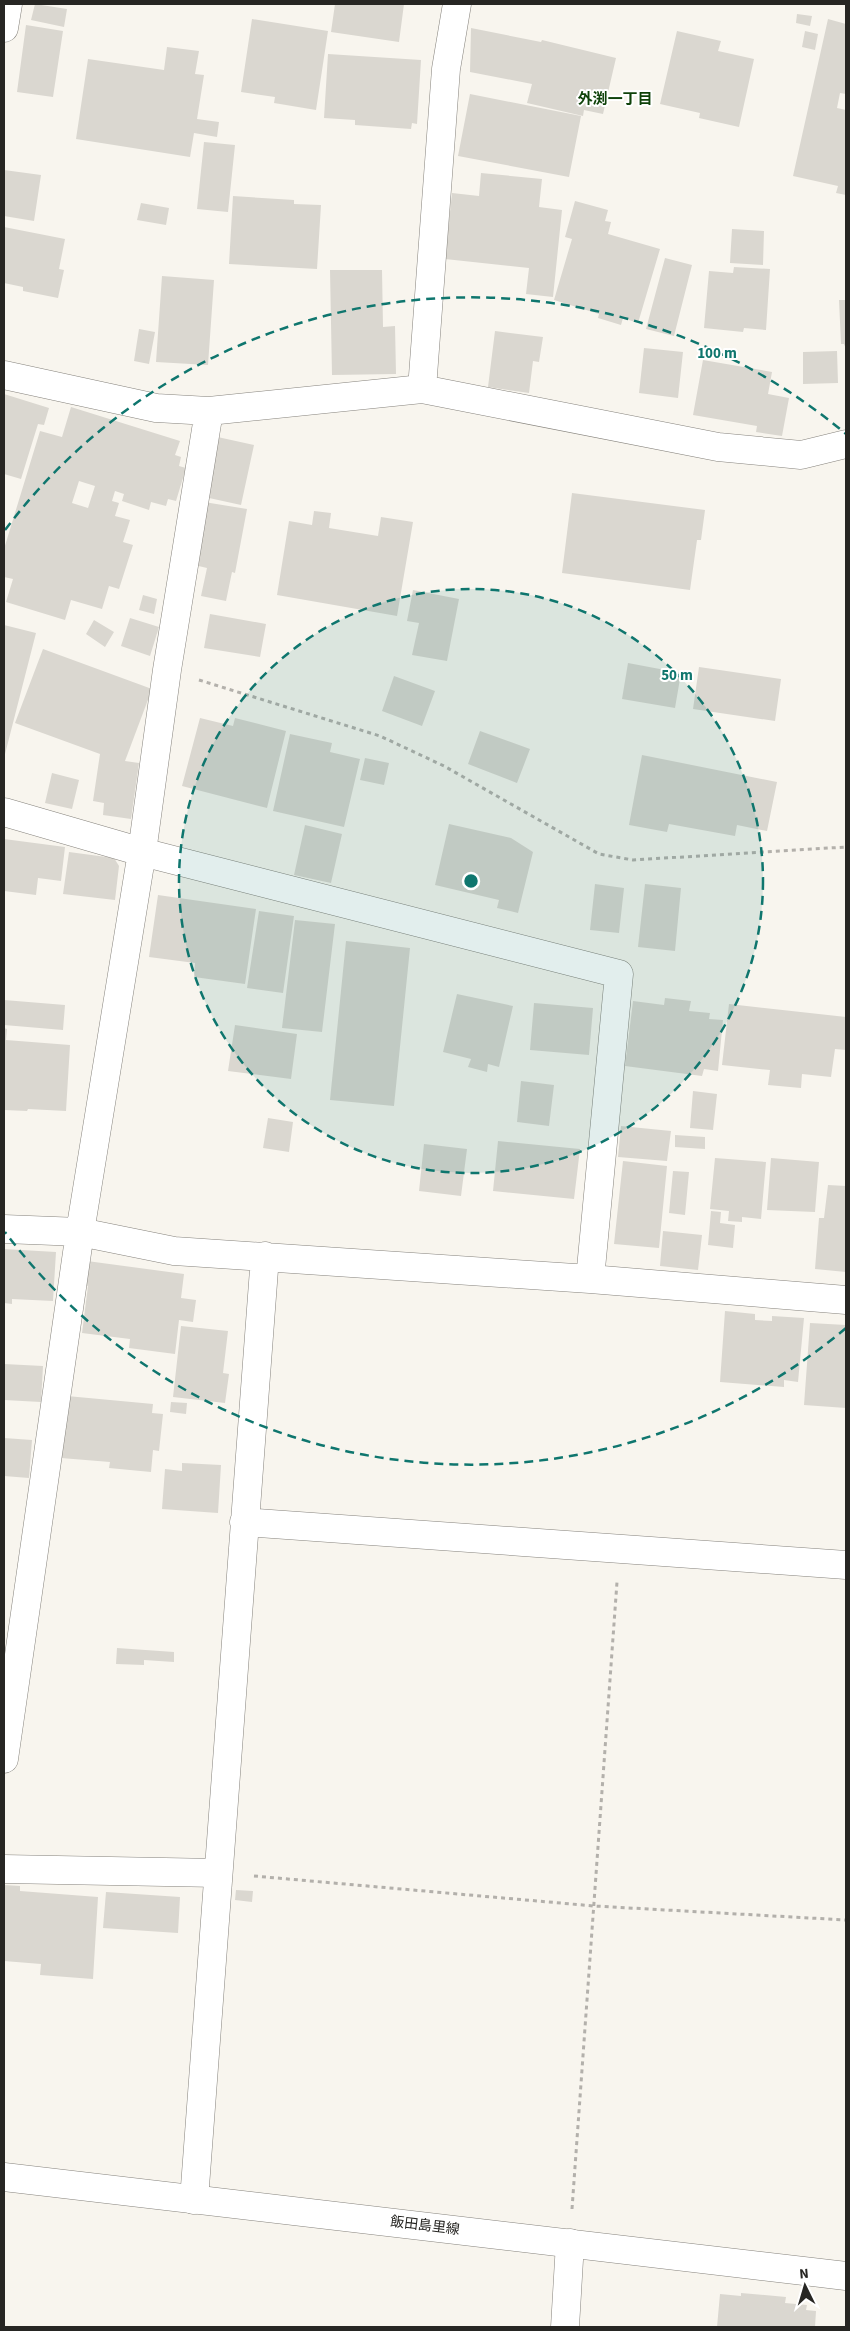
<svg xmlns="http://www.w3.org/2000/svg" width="850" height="2331" font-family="'Source Sans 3','Noto Sans JP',sans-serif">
<rect width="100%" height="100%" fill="#f8f5ee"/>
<path fill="#dad7d0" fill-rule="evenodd" d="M 35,4 L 67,9 L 64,27 L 31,20 Z
M 335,4 L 404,4 L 399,42 L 331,32 Z
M 797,14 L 812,16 L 810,26 L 796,23 Z
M 252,19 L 328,31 L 316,110 L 274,103 L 275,97 L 241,92 Z
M 828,19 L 846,24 L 846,94 L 840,93 L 837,108 L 846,110 L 846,195 L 836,193 L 838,186 L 793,176 Z
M 26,25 L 63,31 L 53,97 L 17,92 Z
M 471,28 L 541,42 L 542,40 L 616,58 L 603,114 L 584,110 L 583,116 L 527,103 L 532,84 L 470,72 Z
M 677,31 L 721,41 L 718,51 L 754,59 L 739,127 L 699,118 L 700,113 L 660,104 Z
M 805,31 L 818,34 L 815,50 L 802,47 Z
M 167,47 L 199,51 L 195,74 L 204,75 L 197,119 L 219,122 L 217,137 L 194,133 L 190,157 L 76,139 L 88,59 L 164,70 Z
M 328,54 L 421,60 L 417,124 L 412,123 L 411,129 L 355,125 L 355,120 L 324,118 Z
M 470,94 L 581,116 L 569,177 L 458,156 Z
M 204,142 L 235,145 L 228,212 L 197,209 Z
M 4,170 L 41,175 L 34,221 L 4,216 Z
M 481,173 L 542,179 L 539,207 L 562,210 L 553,297 L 526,294 L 529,268 L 445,259 L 452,193 L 479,196 Z
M 233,196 L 294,200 L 294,204 L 321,205 L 317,269 L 229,264 Z
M 575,201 L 608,210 L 605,221 L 611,222 L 608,234 L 660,249 L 638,323 L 623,318 L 621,325 L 598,318 L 599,314 L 554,300 L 572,239 L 565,237 Z
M 141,203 L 169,208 L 166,225 L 137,220 Z
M 4,227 L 65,239 L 59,269 L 64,270 L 58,298 L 23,291 L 23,287 L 4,283 Z
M 732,229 L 764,231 L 763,265 L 730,263 Z
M 665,258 L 692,265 L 674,336 L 646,329 Z
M 734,267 L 770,269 L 766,330 L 744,328 L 743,332 L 704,328 L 709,271 L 733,273 Z
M 330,270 L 382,270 L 383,327 L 395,326 L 396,374 L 332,375 Z
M 162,276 L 214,280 L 208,365 L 156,362 Z
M 839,300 L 846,300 L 846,349 L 844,344 L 841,344 Z
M 139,329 L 155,332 L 149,364 L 134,361 Z
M 495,331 L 543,337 L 539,362 L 533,361 L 529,393 L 488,387 Z
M 644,348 L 683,352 L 678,398 L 639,393 Z
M 837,351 L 838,383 L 803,384 L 803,352 Z
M 703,360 L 772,372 L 768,394 L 789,398 L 782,436 L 756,432 L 757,426 L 693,415 Z
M 4,394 L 49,408 L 44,425 L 38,424 L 21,479 L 4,474 Z
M 71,407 L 180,441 L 175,455 L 181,457 L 179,466 L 186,468 L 176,501 L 168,499 L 166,506 L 151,502 L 149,510 L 122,501 L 124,494 L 115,491 L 112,501 L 119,503 L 115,516 L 130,520 L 123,542 L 133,545 L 119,589 L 109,586 L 102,609 L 71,600 L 65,620 L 6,602 L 13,579 L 4,577 L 4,549 L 40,431 L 62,437 ZM 79,481 L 95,486 L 88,508 L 72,503 Z
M 213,436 L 254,445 L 241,505 L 200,496 Z
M 572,493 L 705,510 L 701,540 L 697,540 L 690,590 L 562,573 Z
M 198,501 L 247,509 L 235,573 L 232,572 L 226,601 L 201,596 L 207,568 L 186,563 Z
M 314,511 L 331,513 L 329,528 L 378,536 L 381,517 L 413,522 L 397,616 L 277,595 L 289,521 L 312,525 Z
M 413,590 L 459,599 L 447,661 L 412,655 L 419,623 L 407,621 Z
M 143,595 L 157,599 L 154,614 L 139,610 Z
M 210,614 L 266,624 L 260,657 L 204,648 Z
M 130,618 L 159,627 L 150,656 L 121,646 Z
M 94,620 L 114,632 L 105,647 L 86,634 Z
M 4,625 L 36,633 L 4,758 Z
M 43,649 L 152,689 L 125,761 L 139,763 L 131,819 L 103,815 L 104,803 L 93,801 L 100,754 L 15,723 Z
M 628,663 L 681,673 L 675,708 L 622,699 Z
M 699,667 L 781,679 L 775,721 L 693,709 Z
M 394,676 L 435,691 L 422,726 L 382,711 Z
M 200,718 L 233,726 L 235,718 L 286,731 L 267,808 L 182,786 Z
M 480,731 L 530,749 L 517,783 L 468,764 Z
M 290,734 L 332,743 L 330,752 L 360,759 L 344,827 L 273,811 Z
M 642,755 L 777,782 L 767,831 L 737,825 L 735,836 L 669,824 L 667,832 L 629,825 Z
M 365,758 L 389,763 L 384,785 L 360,780 Z
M 52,773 L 79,780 L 72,809 L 45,803 Z
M 449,824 L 511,838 L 533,852 L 518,913 L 497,908 L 499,900 L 435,885 Z
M 305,825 L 342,834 L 331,883 L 294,875 Z
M 4,839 L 65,847 L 61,881 L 38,878 L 36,895 L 4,891 Z
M 69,852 L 114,858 L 119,866 L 115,900 L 63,894 Z
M 595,884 L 624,888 L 619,933 L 590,930 Z
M 645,884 L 681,888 L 675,951 L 638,947 Z
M 158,895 L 256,909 L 245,984 L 194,977 L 195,963 L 149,957 Z
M 259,911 L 294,916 L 283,993 L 247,988 Z
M 295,920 L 335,924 L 322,1032 L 282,1028 Z
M 346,941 L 410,948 L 394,1106 L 330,1100 Z
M 457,994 L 513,1006 L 499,1067 L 488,1064 L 487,1072 L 468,1067 L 471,1059 L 443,1052 Z
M 665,998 L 691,1001 L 689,1011 L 710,1013 L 709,1019 L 723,1020 L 718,1071 L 704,1069 L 702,1076 L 625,1066 L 633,1001 L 664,1005 Z
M 4,1000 L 65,1005 L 63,1030 L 4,1025 Z
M 534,1003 L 593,1008 L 589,1055 L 530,1050 Z
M 729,1004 L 846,1017 L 846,1050 L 835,1049 L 831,1077 L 802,1074 L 801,1088 L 768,1085 L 770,1070 L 722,1065 Z
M 235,1025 L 297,1034 L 291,1079 L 228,1071 Z
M 4,1028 L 7,1029 L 6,1040 L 70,1045 L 66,1111 L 28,1109 L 27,1111 L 4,1110 Z
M 521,1081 L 554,1085 L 549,1126 L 517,1122 Z
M 693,1091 L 717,1094 L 713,1130 L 690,1128 Z
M 268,1118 L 293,1122 L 289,1152 L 263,1148 Z
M 621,1126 L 671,1131 L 667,1161 L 618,1157 Z
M 675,1135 L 705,1137 L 705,1149 L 675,1147 Z
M 498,1141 L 580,1149 L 574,1199 L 493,1191 Z
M 424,1144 L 467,1149 L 461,1196 L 419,1191 Z
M 715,1158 L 766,1162 L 761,1219 L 742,1217 L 742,1222 L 728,1221 L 729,1211 L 710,1209 Z
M 771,1158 L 819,1162 L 815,1212 L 767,1210 Z
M 623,1161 L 667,1166 L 659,1248 L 614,1244 Z
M 673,1171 L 689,1172 L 685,1215 L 669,1213 Z
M 828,1185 L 846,1186 L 846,1272 L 815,1269 L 819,1218 L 824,1218 Z
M 711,1211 L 721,1212 L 720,1223 L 735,1225 L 733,1248 L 708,1245 Z
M 663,1231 L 702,1235 L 698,1270 L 660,1266 Z
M 4,1249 L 56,1252 L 53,1301 L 12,1299 L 12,1304 L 4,1303 Z
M 87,1261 L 184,1274 L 181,1298 L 196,1300 L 193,1322 L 179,1320 L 175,1354 L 129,1348 L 130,1339 L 82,1333 L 88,1286 L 85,1285 Z
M 725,1311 L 755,1314 L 755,1320 L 772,1321 L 772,1316 L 804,1318 L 798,1382 L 784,1380 L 784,1387 L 720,1382 Z
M 810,1323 L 846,1325 L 846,1408 L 804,1405 Z
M 181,1326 L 228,1331 L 223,1373 L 229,1374 L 225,1403 L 173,1397 Z
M 4,1364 L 43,1366 L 41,1402 L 4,1400 Z
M 67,1396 L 153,1404 L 152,1413 L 163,1414 L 159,1451 L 153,1450 L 151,1472 L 109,1468 L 110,1462 L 61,1458 Z
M 171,1402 L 187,1403 L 186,1414 L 170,1412 Z
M 4,1438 L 32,1440 L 29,1478 L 4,1476 Z
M 182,1463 L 221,1465 L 218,1513 L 162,1509 L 165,1469 L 182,1471 Z
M 117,1648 L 174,1652 L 174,1662 L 144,1660 L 144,1665 L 116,1664 Z
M 4,1885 L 20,1886 L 20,1891 L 98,1897 L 93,1979 L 40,1975 L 41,1964 L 4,1961 Z
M 236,1890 L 253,1891 L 252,1902 L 235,1900 Z
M 106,1892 L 180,1897 L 178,1933 L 103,1928 Z
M 741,2293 L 786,2297 L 785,2303 L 807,2305 L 806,2310 L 816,2311 L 815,2327 L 717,2327 L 720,2294 L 741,2296 Z"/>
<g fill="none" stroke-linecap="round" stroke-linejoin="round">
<g stroke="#86837d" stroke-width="29">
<path id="minor" d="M 4,28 L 8,4
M 4,375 L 156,408 L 209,411 L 422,389 L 718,447 L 801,455 L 846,444
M 422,389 L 446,69 L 457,4
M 4,812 L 142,852 L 619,974 L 590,1279
M 4,1229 L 80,1232 L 174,1251 L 590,1279 L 846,1300
M 244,1522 L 846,1565
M 4,1759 L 80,1232 L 142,852 L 167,670 L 209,411
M 4,1869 L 218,1873
M 194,2200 L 265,1256
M 565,2327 L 570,2243"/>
</g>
<g stroke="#86837d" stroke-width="29">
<path id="major" d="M 4,2177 L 846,2276"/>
</g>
<path stroke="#b3b0ab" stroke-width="3" stroke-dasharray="4 4" stroke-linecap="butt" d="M 199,680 L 380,736 L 444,766 L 599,854 L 633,860 L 846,847
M 254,1876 L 594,1906 L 846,1920
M 572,2209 L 617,1582"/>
<use href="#minor" stroke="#fff" stroke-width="28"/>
<use href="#major" stroke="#fff" stroke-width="28"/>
</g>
<circle cx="471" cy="881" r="292" fill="#0f766e" fill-opacity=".12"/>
<g fill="none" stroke="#0f766e" stroke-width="2.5" stroke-dasharray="9 6">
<circle cx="471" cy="881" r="292"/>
<path d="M846 1328A583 583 0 0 1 5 1232M5 530A583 583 0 0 1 846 434"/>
</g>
<g text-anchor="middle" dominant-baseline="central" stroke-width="4" stroke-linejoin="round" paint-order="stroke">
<g font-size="14" fill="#272623" stroke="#fff">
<text transform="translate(425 2226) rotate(7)">飯田島里線</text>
</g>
<g font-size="15" font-weight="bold" fill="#0f420a" stroke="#fff">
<text x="615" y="99">外渕一丁目</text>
</g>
</g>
<circle cx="471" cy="881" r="8" fill="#0f766e" stroke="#fff" stroke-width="2.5"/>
<g font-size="15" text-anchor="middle" font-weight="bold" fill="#0f766e" stroke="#fff" stroke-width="4" stroke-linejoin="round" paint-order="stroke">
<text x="717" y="358">100 m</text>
<text x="677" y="680">50 m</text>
</g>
<rect width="850" height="2331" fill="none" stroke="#272623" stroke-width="10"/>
<g transform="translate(805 2286) rotate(355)" stroke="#ffffff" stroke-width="4" paint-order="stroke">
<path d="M0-4L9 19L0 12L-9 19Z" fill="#272623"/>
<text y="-8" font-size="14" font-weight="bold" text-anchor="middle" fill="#272623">N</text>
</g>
</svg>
